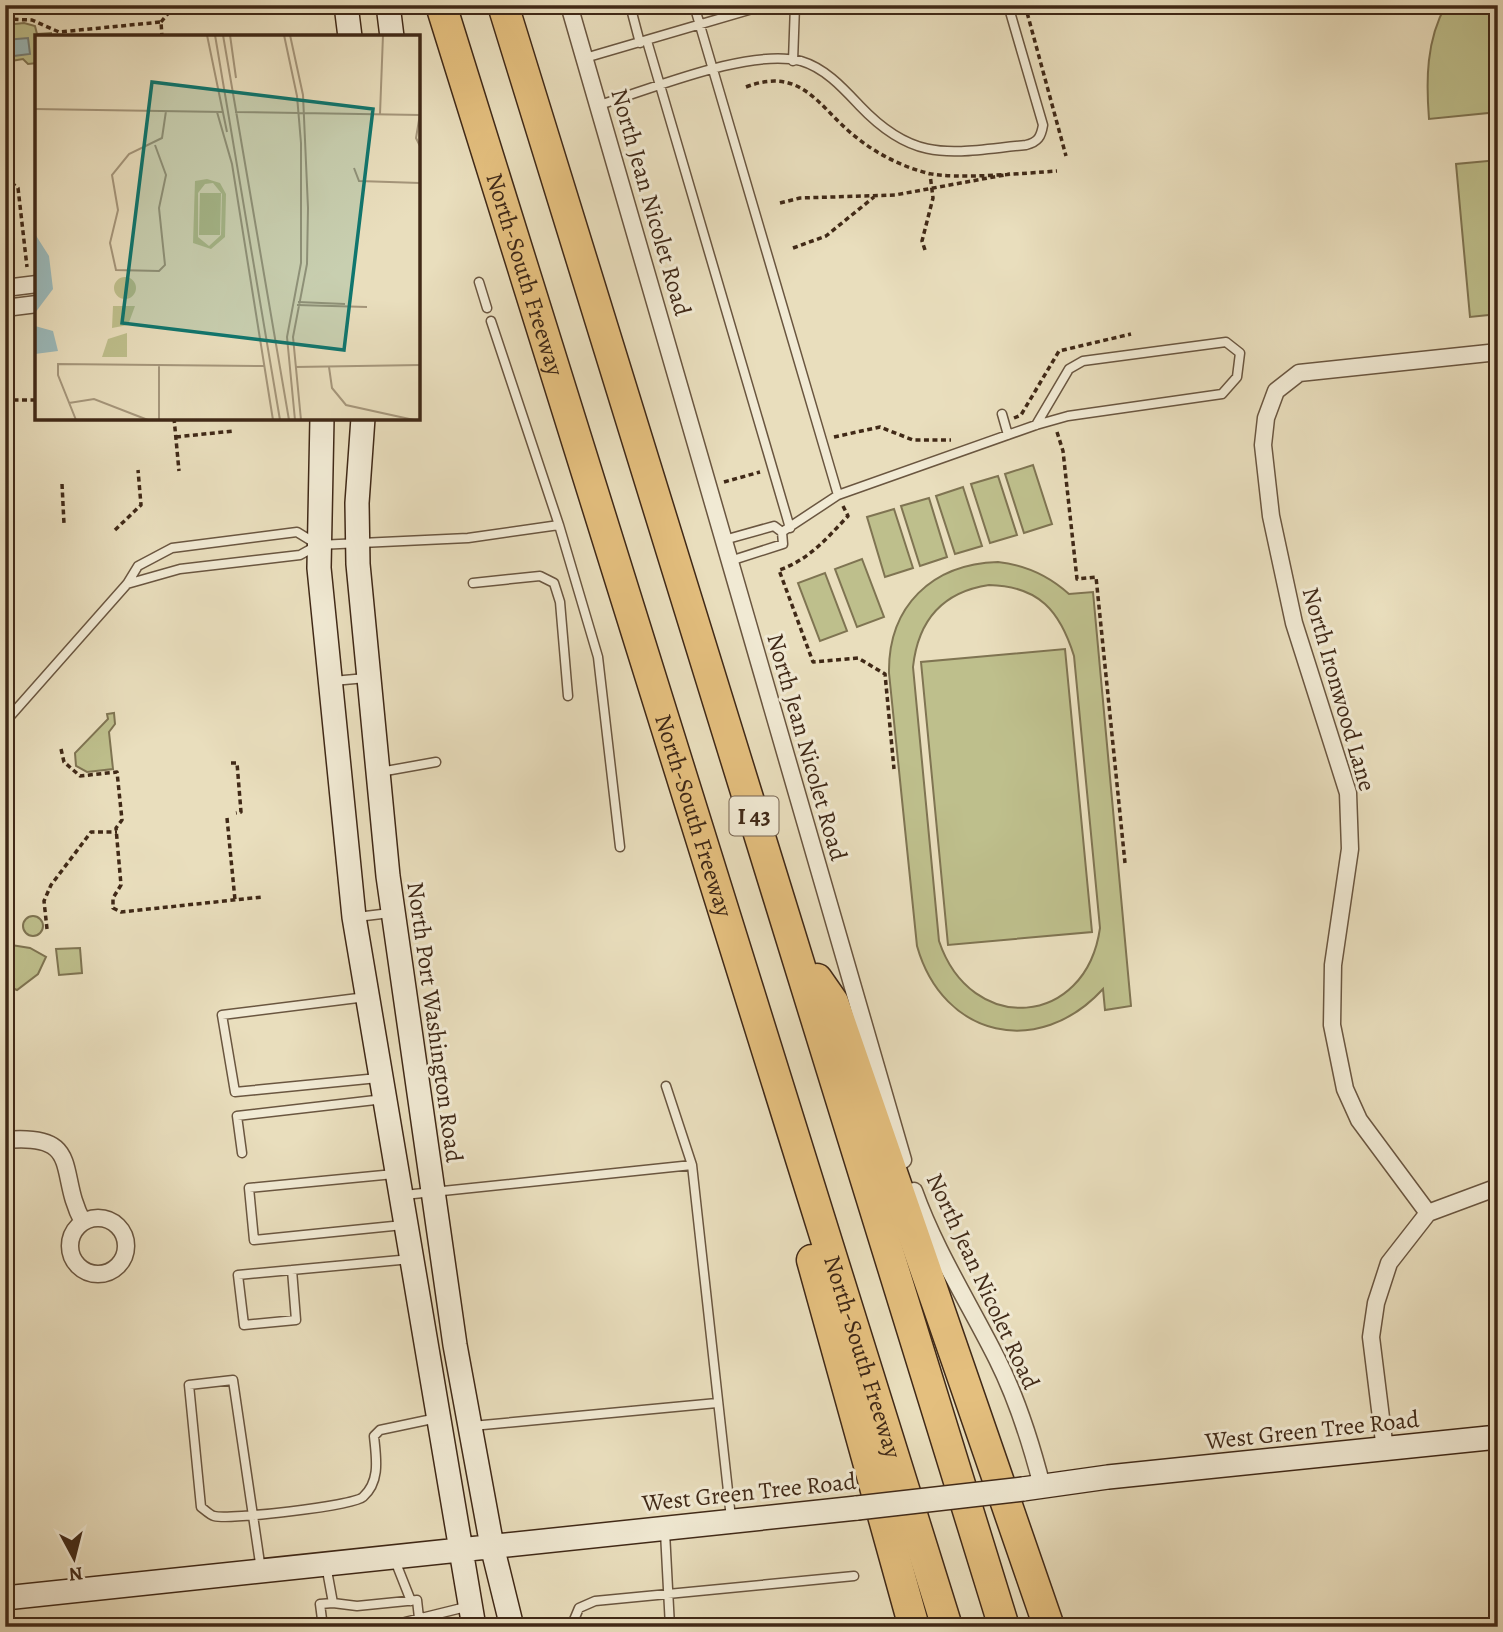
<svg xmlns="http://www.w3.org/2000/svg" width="1503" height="1632" font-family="Alegreya,serif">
<rect width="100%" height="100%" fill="#e9debd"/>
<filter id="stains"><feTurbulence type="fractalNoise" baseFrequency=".00286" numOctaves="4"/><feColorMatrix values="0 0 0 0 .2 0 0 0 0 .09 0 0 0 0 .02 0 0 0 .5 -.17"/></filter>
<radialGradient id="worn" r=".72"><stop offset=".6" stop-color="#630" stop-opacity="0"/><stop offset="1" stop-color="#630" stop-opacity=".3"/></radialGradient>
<path fill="#bebf8c" stroke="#7f7452" stroke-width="2" fill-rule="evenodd" d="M 1446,5 L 1498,5 L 1498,112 L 1429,119 C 1426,81 1426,40 1446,5 Z
M 24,23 L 35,26 L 37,34 L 51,33 L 51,37 L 37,37 L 37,63 L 28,64 L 23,59 L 5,62 L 5,25 Z
M 1498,160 L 1498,314 L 1470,317 L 1456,164 Z
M 1033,465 L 1052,524 L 1024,533 L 1005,474 Z
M 998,476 L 1017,535 L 990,543 L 971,484 Z
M 963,487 L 982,546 L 955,554 L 936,496 Z
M 929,498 L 947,557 L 920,566 L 901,506 Z
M 894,509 L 913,568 L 885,577 L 867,517 Z
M 862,559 L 884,617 L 857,627 L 835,569 Z
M 998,562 C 1026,565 1048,575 1069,594 L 1093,592 L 1131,1006 L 1105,1010 L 1103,989 C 1039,1059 943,1038 917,946 L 889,673 C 888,606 932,564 998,562 ZM 989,585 C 1039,586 1060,611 1074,656 L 1100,928 C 1086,1028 971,1036 939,941 L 913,667 C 918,621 942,592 989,585 Z
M 825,573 L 847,631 L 820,641 L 798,583 Z
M 1065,649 L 1092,932 L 948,945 L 921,662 Z
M 114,713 L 115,724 L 109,732 L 113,769 L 87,772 L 76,766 L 75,753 L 108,719 L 107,714 Z
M23 926a10 10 0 1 1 20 0a10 10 0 1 1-20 0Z
M 5,944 L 30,948 L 46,957 L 38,974 L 17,990 L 5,985 Z
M 80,948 L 82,973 L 59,975 L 56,949 Z"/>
<path fill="#9bbabb" stroke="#778079" stroke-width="2" d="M 28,38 L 30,54 L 5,57 L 5,40 Z"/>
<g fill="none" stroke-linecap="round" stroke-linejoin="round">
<g stroke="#6a5640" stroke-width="11">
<path id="lane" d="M 630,5 L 640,43
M 694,5 L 838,495
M 647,41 L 790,528
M 585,58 L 766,5
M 793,61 L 795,5
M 599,105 C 652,89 748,48 801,61 C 825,68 843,88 860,106 C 916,165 952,152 1026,145 C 1038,142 1041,137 1043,125 L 1008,5
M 479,282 L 487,308
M 491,321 L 559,525 L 598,657 L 620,847
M 1002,414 L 1008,435
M 782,532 L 838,495 L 1036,425 L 1068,416 L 1222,394 L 1237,377 L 1240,353 L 1226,342 L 1083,361 L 1069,369 L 1036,425
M 724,540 L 774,526 L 782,532 L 783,544 L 730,561
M 473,583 L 540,576 L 554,583 L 560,602 L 568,696
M 127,584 L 180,569 L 300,555 L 318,545 L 468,538 L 559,525
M 333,681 L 366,678
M 5,722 L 127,584 L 138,566 L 172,548 L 297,532 L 315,543
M 380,772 L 436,762
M 357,917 L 390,913
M 366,997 L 222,1015 L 235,1092 L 378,1078
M 666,1086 L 692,1165
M 242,1153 L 237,1116 L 384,1099
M 394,1174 L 249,1188 L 254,1240 L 403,1225
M 404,1195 L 692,1165 L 731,1518
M 292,1270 L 296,1320 L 244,1325 L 238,1275 L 411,1259
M 472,1426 L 717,1403
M 665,1532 L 670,1627
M 394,1558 L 411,1601
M 326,1565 L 333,1603 L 357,1606 L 417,1600 L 420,1627
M 261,1570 L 233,1380 L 189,1385 L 201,1507 C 205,1510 210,1515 214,1516 C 229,1520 353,1506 363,1497 C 381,1481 376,1457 374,1436 L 380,1430 L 437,1418
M 405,1622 L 470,1606
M 359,1625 L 380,1624
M 323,1627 L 320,1604 L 333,1603
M 571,1627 L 579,1608 L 595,1601 L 854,1576"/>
</g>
<g stroke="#6a5640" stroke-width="19">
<path id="street" d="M 569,5 L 903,1160
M 5,288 L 37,284
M 5,308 L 37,304
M 5,1140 C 85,1133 56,1174 83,1222
M 914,1191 C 935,1250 969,1303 997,1359 C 1017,1399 1031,1443 1042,1486
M 1428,1213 L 1359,1120 L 1345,1089 L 1332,1025 L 1333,965 L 1350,849 L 1348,793 L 1294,623 L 1271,516 L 1263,445 L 1266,418 L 1276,391 L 1299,373 L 1498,352
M70 1246a28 28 0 1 1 56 0a28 28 0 1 1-56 0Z
M 1385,1450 L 1371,1337 L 1376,1303 L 1389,1263 L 1428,1213 L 1498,1187"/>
</g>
<g stroke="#402917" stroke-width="26">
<path id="secondary" d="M 346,5 L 350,37
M 388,5 L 392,37
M 322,418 L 319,568 L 354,917 L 474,1627
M 363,418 L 357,503 L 358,564 L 388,876 L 455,1345 L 492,1546 L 512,1627
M 1023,1489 L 1108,1477 L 1498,1437
M 5,1598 L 857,1508"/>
</g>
<g stroke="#402917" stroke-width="33">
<g id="highway">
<path id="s1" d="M 441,5 L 947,1627"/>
<path d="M 503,5 L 1004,1627"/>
<path d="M 817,979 L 833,1002 L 1049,1627"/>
<path d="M 812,1260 L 914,1627"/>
</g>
</g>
<path stroke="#402917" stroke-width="3.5" stroke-dasharray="5 3.5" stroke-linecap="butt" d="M 1025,5 L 1066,156
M 5,19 L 32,20 L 59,32 L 161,22 L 162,37
M 161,22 L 175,5
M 746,87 C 800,66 818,105 851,133 C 873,152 900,166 927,173 C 955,180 1026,173 1057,171
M 5,177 L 18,188 L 27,267
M 780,203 L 800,198 L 895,195 L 1010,174
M 793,248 L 826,236 L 874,197
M 925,250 L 922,241 L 933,198 L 930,174
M 5,400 L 37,400
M 174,418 L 179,471
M 1014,418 L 1021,415 L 1059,351 L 1131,334
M 1057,432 L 1063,451 L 1077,579 L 1096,577 L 1125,863
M 176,437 L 233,431
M 834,437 L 880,427 L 913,440 L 951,440
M 724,482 L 760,472
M 62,484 L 64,524
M 843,506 L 848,516 C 827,538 809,560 779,570 L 813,662 L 858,658 L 885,674 L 894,769
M 115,530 L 141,505 L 138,470
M 61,749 L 64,762 L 80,776 L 117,772 L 122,820 L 116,828 L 121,885 L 113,898 L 113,908 L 121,912 L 262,897
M 231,763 L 237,763 L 241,812 L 236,813
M 227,818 L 235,900
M 47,929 L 44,901 L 51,885 L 91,832 L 117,832"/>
<use href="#lane" stroke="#f1ead4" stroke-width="8"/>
<use href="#street" stroke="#f1ead4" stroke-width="16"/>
<use href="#secondary" stroke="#f1ead4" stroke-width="23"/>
<use href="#highway" stroke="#e4bf7e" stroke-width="30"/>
<g stroke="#402917" stroke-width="26" stroke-linecap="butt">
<path id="secondary-bridge" d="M 857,1508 L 1023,1489"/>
</g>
<use href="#secondary-bridge" stroke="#f1ead4" stroke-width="23"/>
</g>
<g text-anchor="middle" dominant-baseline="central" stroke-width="6" stroke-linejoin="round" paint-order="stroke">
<rect fill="#f1ead4" stroke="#756350" stroke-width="2" x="729.5" y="796.5" width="49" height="39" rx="5"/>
<g font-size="23" font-weight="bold" fill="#402917">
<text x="754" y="816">I 43</text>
</g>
<g font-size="24" fill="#402917" stroke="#f1ead4">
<text transform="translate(651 202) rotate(74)">North Jean Nicolet Road</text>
<text stroke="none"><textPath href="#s1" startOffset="282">North-South Freeway</textPath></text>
<text transform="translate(1339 689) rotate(74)">North Ironwood Lane</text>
<text transform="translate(807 747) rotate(74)">North Jean Nicolet Road</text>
<text stroke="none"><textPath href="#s1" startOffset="849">North-South Freeway</textPath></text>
<text transform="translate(435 1022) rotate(82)">North Port Washington Road</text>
<text transform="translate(983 1281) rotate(65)">North Jean Nicolet Road</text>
<text stroke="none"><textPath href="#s1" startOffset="1416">North-South Freeway</textPath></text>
<text transform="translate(1312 1430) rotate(-6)">West Green Tree Road</text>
<text transform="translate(749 1492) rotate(-6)">West Green Tree Road</text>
</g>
</g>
<g transform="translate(35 35)">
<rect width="385" height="385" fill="#e9debd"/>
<path d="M 172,144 L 185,148 L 191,159 L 190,202 L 176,214 L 158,208 L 160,146 ZM 178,148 L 187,159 L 186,200 L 174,211 L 163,202 L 163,158 L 170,149 ZM 165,158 L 186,158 L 185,200 L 164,200 ZM79 253a11 11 0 1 1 22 0a11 11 0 1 1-22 0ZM 78,271 L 100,271 L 93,290 L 77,293 ZM 92,298 L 92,322 L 67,322 L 73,304 Z" fill="#bebf8c" fill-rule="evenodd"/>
<path d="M 0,199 L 14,221 L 18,254 L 0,278 ZM 0,291 L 18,296 L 23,316 L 0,319 Z" fill="#9bbabb"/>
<path fill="none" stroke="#a5967b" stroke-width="2" d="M 172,0 L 192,97M 180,0 L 245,385M 188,0 L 254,385M 195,0 L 201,43M 249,0 L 262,61 L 266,108 L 266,228 L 252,302 L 260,385M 255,0 L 268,60 L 273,173 L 272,229 L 258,302 L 266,385M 0,74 L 188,77M 182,77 L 197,129 L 238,385M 200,77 L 385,80M 345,79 L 348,0M 385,79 L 381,103 L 385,111M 120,110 L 131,140 L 124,173 L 130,230 L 124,236 L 81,235 L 75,208 L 83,175 L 77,140 L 94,119 L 127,103 L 131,76M 319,133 L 324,146 L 385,148M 263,267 L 310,269M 262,270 L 332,272M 260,332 L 385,330M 294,332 L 297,353 L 311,370 L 379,385M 34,368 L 59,364 L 113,385M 41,385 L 23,340 L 23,329 L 230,331M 124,385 L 124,330"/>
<path fill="#0f766e" fill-opacity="0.15" stroke="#0f766e" stroke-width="3.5" d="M 117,47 L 338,74 L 309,315 L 87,288 Z"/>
<rect width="385" height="385" fill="none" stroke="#402917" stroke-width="3.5"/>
</g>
<rect width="1503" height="1632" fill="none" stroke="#e9debd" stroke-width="28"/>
<rect x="7" y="7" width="1489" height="1618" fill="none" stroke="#402917" stroke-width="3.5"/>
<rect x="14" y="14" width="1475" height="1604" fill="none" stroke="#402917" stroke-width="2"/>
<g transform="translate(74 1558) rotate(173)" stroke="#f1ead4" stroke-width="5" paint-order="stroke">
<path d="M0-5L12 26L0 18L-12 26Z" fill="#402917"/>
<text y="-10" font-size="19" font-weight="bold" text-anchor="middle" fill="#402917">N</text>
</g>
<rect width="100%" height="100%" filter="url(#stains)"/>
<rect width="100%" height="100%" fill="url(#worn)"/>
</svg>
